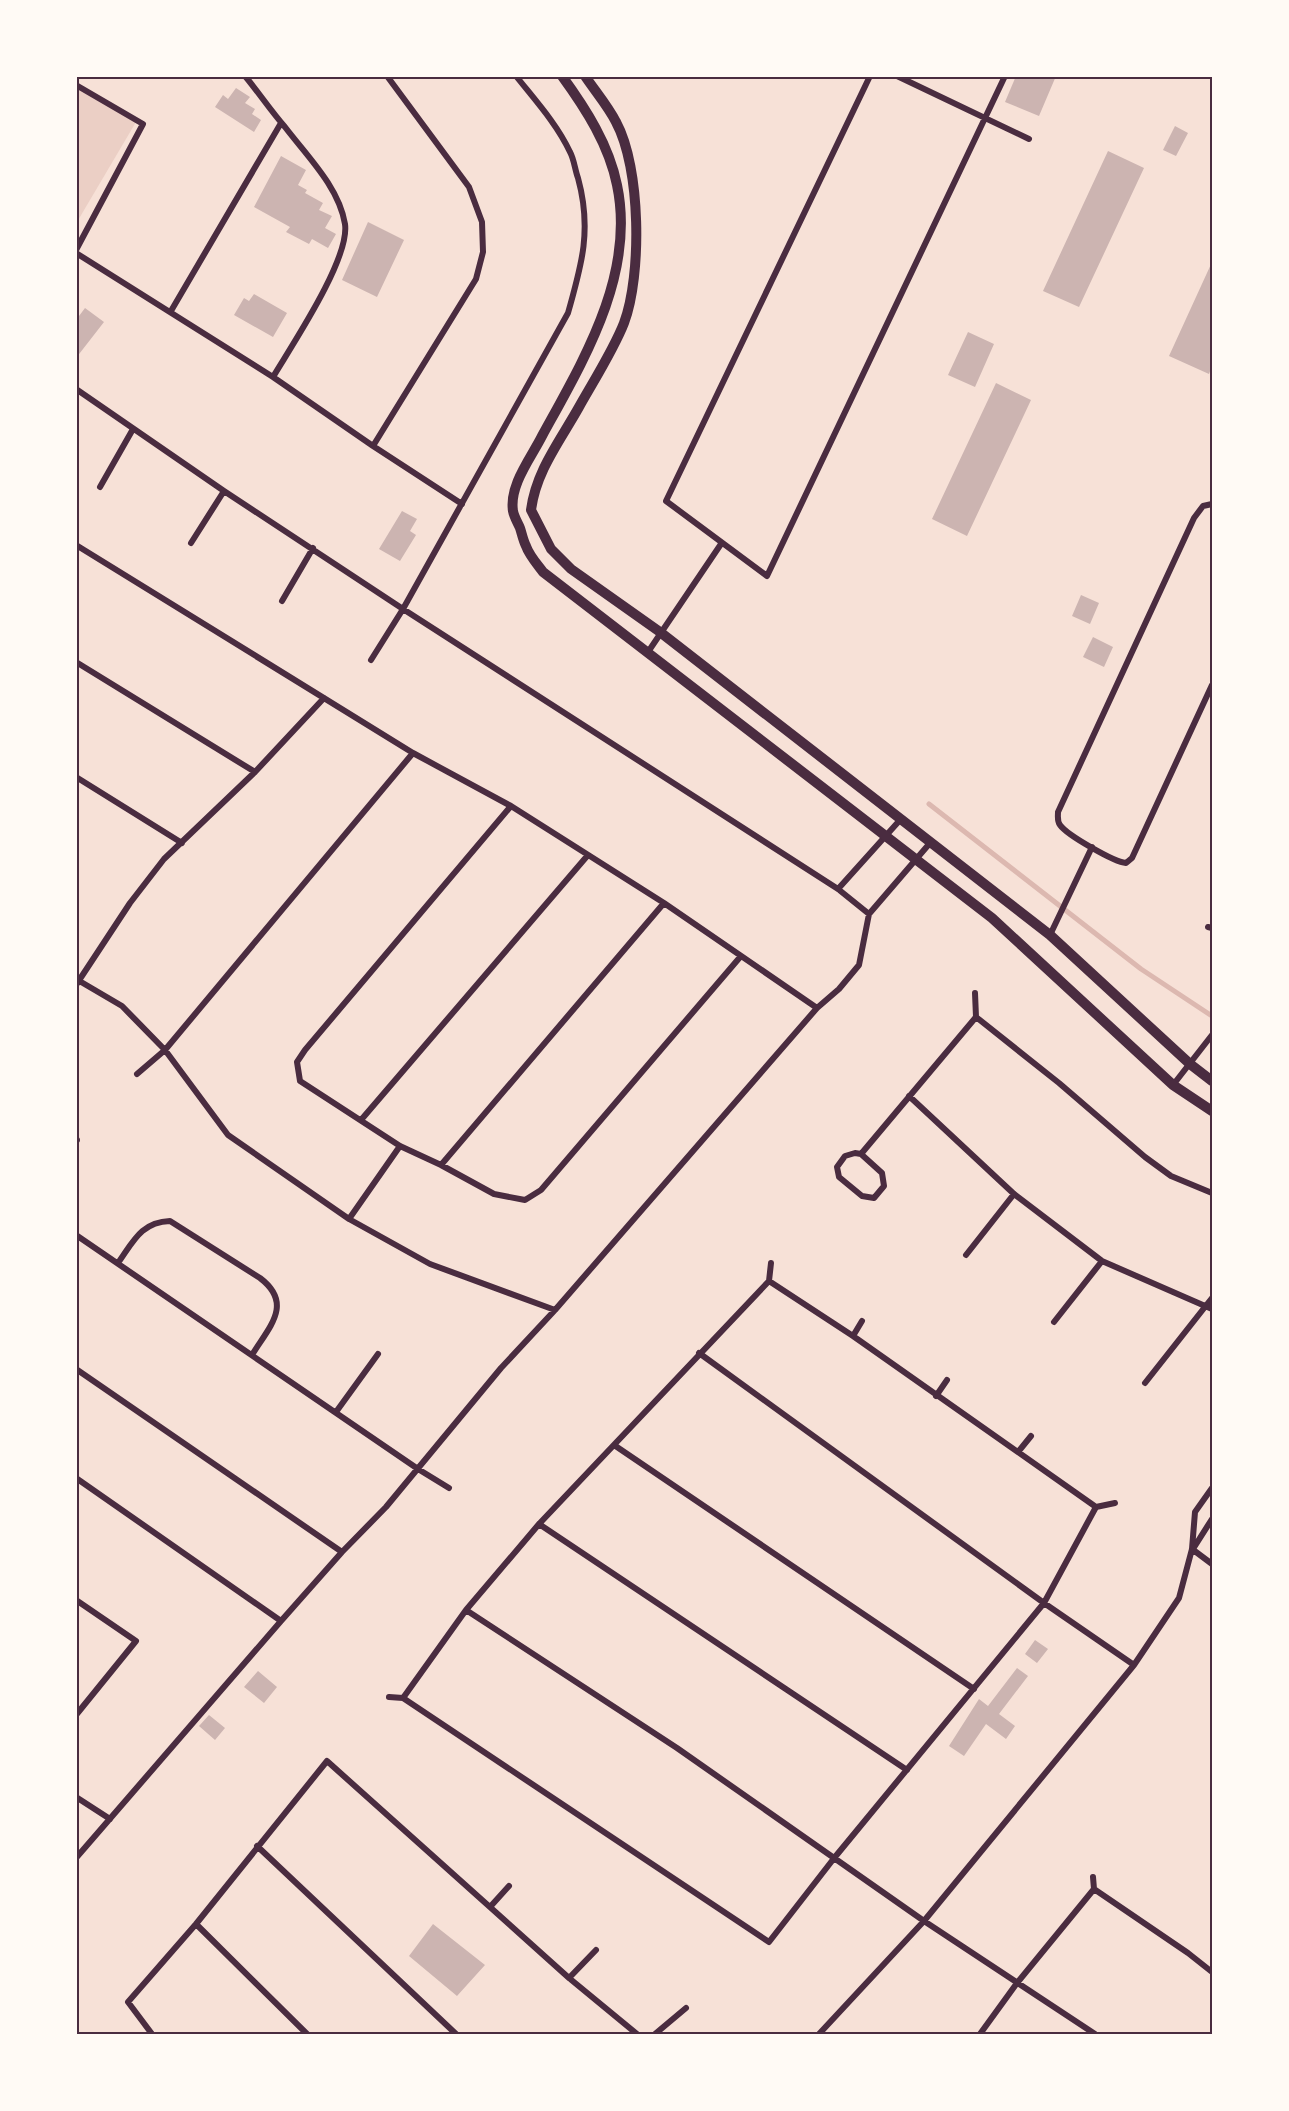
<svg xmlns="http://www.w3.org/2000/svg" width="1289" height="2111" font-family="'Asap Condensed',sans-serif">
<rect width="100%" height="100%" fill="#f7e1d7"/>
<path fill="#ebcfc5" d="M 77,87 L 136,122 L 77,222 Z"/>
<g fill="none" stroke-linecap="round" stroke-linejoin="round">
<path stroke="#dcb8b0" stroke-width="5" d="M 929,804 L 1141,969 L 1212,1016"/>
</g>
<path fill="#ccb4b1" d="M 1016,76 L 1056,76 L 1039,116 L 1005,102 Z
M 236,88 L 250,97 L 245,103 L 255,109 L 252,114 L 261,120 L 254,132 L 215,107 L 223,95 L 228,99 Z
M 1175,126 L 1188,133 L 1176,156 L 1163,150 Z
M 1108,151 L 1144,168 L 1079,307 L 1043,291 Z
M 281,156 L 306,170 L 298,185 L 307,190 L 305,193 L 323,203 L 319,210 L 332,216 L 325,228 L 336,234 L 328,248 L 312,239 L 309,244 L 286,232 L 290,227 L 254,207 Z
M 368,222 L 404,240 L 377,297 L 342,280 Z
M 1212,262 L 1212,366 L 1209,374 L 1169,356 Z
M 254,294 L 287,313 L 273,337 L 234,315 L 244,298 L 249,301 Z
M 85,308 L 104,322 L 76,358 L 76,320 Z
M 968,332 L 994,344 L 975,387 L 948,375 Z
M 996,383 L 1031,400 L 967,536 L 932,519 Z
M 402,511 L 417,519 L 410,531 L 416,535 L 400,561 L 379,549 Z
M 1081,595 L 1099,603 L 1090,624 L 1072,616 Z
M 1093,637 L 1113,647 L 1104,667 L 1083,657 Z
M 1035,1640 L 1048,1649 L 1037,1663 L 1025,1654 Z
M 1017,1668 L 1028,1676 L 999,1714 L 1015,1726 L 1006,1739 L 986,1724 L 964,1756 L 949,1746 L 979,1699 L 988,1706 Z
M 258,1671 L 277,1687 L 264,1703 L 244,1687 Z
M 209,1715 L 225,1728 L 215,1740 L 199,1726 Z
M 433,1924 L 485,1965 L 457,1996 L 409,1956 Z"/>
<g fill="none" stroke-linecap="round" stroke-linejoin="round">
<path stroke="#4a2c40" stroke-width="6" d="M 245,76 C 259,93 271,111 285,127 C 307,156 339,187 345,224 C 350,259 292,345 273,377
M 870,76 L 666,501 L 767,576 L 1005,76
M 897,76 L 1029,139
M 76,85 L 143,124 L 76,250
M 76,253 L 273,377 L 373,446 L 462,504
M 171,311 L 281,123
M 76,389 L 224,491 L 403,609 L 838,889 L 869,914 L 930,843
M 373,446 L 476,279 L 483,252 L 482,222 L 469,187 L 387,76
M 100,487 L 133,429
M 1212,504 L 1203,506 L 1194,518 L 1058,812 C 1058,817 1057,821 1060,825 C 1067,835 1114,862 1126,863 L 1132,858 L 1212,685
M 191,543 L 224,491
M 76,545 L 413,753 L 511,806 L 664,903 L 817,1008 L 555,1310 L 501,1368 L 386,1507 L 342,1552 L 281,1621 L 76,1858
M 282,601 L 313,548
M 648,652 L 721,544
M 371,660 L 403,609 L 568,313 C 582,264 592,229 578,178 C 575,170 574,159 570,152 C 557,124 535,100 516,76
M 76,662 L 255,772
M 76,777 L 182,843
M 511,806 L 305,1050 L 297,1062 L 300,1081 L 400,1146 L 441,1165 L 494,1194 L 525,1200 L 541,1190 L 741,956
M 838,889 L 900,820
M 1208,927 L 1212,928
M 1050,935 L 1092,847
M 76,979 L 122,1006 L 165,1050 L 228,1135 L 349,1219 L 430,1264 L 555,1310
M 76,985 L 130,903 L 164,859 L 255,772 L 324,698
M 975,993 L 976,1017 L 1059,1083 L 1145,1157 L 1171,1176 L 1212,1193
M 817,1008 L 839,989 L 859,965 L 869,914
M 137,1074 L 165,1050 L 413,753
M 1173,1085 L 1212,1035
M 909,1096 L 1014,1194 L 1102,1261 L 1212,1309
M 361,1120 L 588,855
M 76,1140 L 77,1140
M 855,1153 L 861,1154 L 882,1173 L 884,1186 L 874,1198 L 862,1196 L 839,1177 L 837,1167 L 845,1156 Z
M 861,1154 L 976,1017
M 441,1165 L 664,903
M 349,1219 L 400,1146
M 76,1235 L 418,1469 L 449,1488
M 966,1255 L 1014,1194
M 118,1263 C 133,1242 141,1222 170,1221 L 260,1278 C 294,1304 269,1327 252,1355
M 769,1281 L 853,1336 L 1096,1507
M 1054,1322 L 1102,1261
M 853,1336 L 862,1321
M 699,1353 L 1044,1603 L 1134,1665
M 76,1369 L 342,1552
M 1145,1383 L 1212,1298
M 936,1396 L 947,1380
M 336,1412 L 378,1354
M 614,1445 L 974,1689
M 1018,1452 L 1031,1436
M 76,1478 L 281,1621
M 1096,1507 L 1115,1503
M 539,1524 L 907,1770
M 1192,1549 L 1212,1564
M 1193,1549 L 1212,1519
M 76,1600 L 136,1641 L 76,1715
M 466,1610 L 677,1748 L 924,1921 L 1095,2034
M 389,1697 L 403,1698
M 403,1698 L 769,1942 L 835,1857 L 1044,1603 L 1096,1507
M 403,1698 L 466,1610 L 539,1524 L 769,1281 L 771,1263
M 76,1797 L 110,1819
M 257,1846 L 456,2034
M 1094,1889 L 1188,1953 L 1212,1972
M 490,1907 L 509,1886
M 196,1924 L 307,2034
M 569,1978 L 596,1950
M 152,2034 L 128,2002 L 196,1924 L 327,1761 L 569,1978 L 637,2034
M 655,2034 L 686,2008
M 819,2034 L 924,1921 L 1134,1665 L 1179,1598 L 1192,1549 L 1195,1512 L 1212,1488
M 980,2034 L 1017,1983 L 1094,1889 L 1093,1877"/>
<path stroke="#4a2c40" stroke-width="10" d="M 562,76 C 586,109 609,145 617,185 C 636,275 583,361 542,436 C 531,458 509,485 513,511 C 514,517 518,523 520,528 C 522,534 523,540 526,546 C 529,555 537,564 543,572 L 992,918 L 1173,1085 L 1212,1111
M 585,76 C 595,91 608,106 616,122 C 641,168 642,275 624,323 C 614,349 593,382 579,407 C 560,441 536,471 531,510 L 551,549 L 571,569 L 660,632 L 1050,935 L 1190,1064 L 1212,1081"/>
</g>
<rect width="1289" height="2111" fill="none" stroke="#fffaf5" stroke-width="156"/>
<rect x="78" y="78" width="1133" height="1955" fill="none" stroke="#4a2c40" stroke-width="2"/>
</svg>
